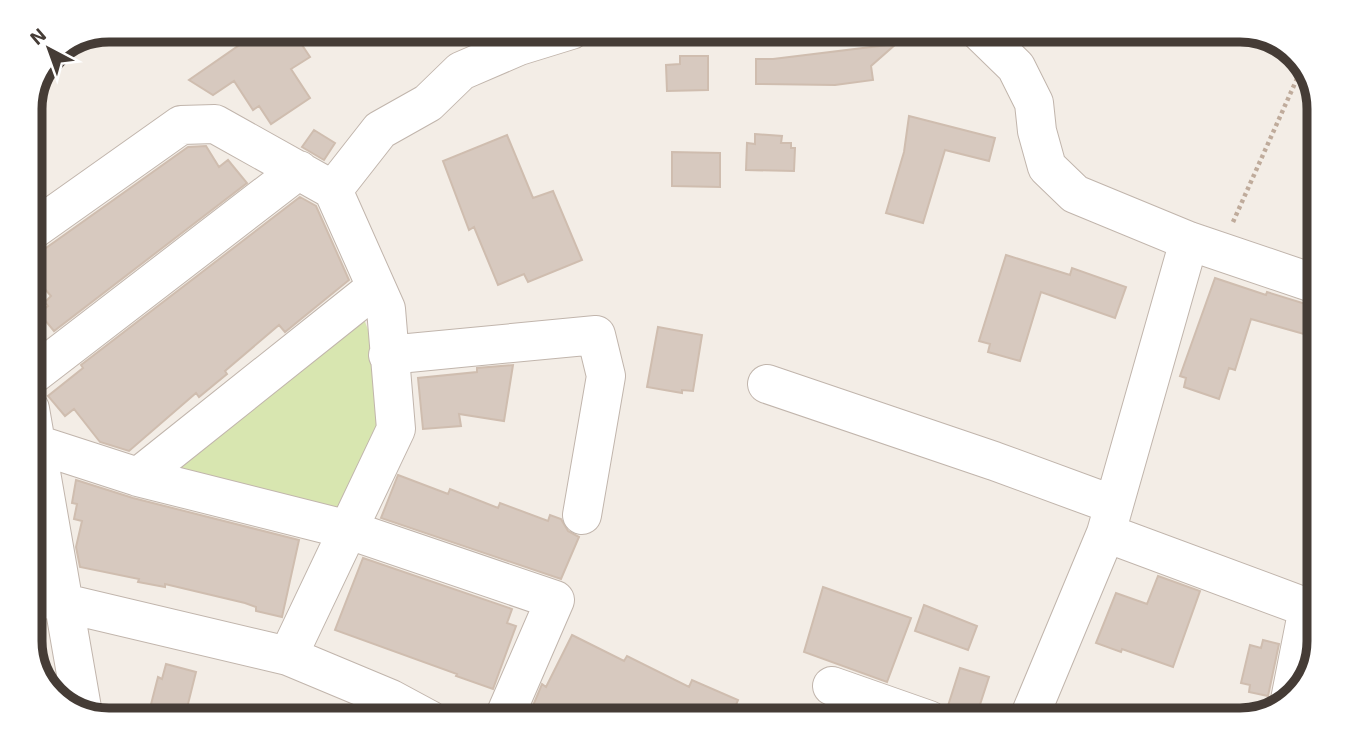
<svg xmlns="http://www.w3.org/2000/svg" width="1349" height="750" font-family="'Exo 2',sans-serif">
<rect width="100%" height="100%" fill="#f3ede6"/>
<path fill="#d8e6b0" d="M 364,319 L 379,359 L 381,431 L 341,512 L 173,470 Z"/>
<path fill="#d7c9bf" stroke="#cfbdaf" stroke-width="2" d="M 261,30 L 292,30 L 310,57 L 291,69 L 310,98 L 271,124 L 259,106 L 253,110 L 234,81 L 213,95 L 189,80 Z
M 896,44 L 871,66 L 873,80 L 835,85 L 756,84 L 756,59 L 773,59 Z
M 680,56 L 708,56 L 708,90 L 667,91 L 666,65 L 680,64 Z
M 909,116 L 995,138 L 989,161 L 945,150 L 923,223 L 886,213 L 904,152 Z
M 314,130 L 335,143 L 324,160 L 302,147 Z
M 755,134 L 782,136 L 781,143 L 791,143 L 791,148 L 795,148 L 794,171 L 746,170 L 747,143 L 755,144 Z
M 507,135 L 533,198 L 553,191 L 582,260 L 528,282 L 524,274 L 498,285 L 474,227 L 469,230 L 443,161 Z
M 206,146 L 219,167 L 228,160 L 247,183 L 54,331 L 39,313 L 48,306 L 45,302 L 51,296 L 30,272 L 30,254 L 43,250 L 188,147 Z
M 672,152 L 720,153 L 720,187 L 672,186 Z
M 300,197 L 316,206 L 349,280 L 285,332 L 279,325 L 225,371 L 227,374 L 199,397 L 196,393 L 129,451 L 100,442 L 74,409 L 65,416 L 48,396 L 83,368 L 81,365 Z
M 1006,255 L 1070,275 L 1072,268 L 1126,287 L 1115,318 L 1041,292 L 1020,361 L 988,352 L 990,344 L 979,341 Z
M 1215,278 L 1266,295 L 1267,292 L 1312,306 L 1304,334 L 1251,319 L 1235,370 L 1229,368 L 1219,399 L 1184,387 L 1186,378 L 1180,376 Z
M 658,327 L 702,335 L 693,391 L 682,390 L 682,393 L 647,387 Z
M 513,365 L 504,421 L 459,414 L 461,426 L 423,429 L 418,378 L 477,372 L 477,368 Z
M 398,475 L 448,494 L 450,489 L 498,508 L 500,503 L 548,521 L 550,515 L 561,519 L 568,531 L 579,537 L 561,579 L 381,518 Z
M 76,480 L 133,498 L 299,540 L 282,617 L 256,611 L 256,607 L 245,603 L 165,584 L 165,587 L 138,582 L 139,579 L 80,567 L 76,547 L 82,521 L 74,519 L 77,504 L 72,503 Z
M 363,558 L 512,609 L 507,623 L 516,626 L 493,689 L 456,676 L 457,674 L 335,630 Z
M 1158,576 L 1200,591 L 1173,667 L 1122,649 L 1121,652 L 1096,643 L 1116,593 L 1147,604 Z
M 823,587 L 911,618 L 887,682 L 804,652 Z
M 924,605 L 977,626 L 968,650 L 915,631 Z
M 572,635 L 624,661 L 627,656 L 689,687 L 692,680 L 738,700 L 730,720 L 527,720 L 542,684 L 546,687 Z
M 1263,640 L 1279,644 L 1268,696 L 1249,692 L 1250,685 L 1241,683 L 1250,645 L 1261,648 Z
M 166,664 L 196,672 L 184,720 L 147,720 L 158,677 L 162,679 Z
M 960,668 L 989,677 L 975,720 L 950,720 L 947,709 Z"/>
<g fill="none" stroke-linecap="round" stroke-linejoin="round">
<g stroke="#c1b5ac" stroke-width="40">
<path id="minor" d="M 978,30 L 1016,67 L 1034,103 L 1037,131 L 1047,167 L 1075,194 L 1189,241 L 1319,285
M 333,190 L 380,130 L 428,103 L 461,71 L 519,46 L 571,30
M 30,232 L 181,125 L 215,124 L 333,190 L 386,309 L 396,429 L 288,656
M 388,355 L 596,335 L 606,376 L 582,515
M 30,377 L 299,170
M 767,384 L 994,461 L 1114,505
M 30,409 L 83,714
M 36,444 L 138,477 L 349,530 L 555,600 L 503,720
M 138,477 L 375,288
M 1106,533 L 1308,608 L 1290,700
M 30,595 L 288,656 L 391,699 L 430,720
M 832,686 L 929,720
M 1028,720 L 1106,533 L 1189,241"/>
</g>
<path stroke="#bfab9b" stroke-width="4.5" stroke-dasharray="3.5 3.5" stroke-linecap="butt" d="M 1233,222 L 1304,63"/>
<use href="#minor" stroke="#fff" stroke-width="38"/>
</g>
<path d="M0 0H1349V750H0ZM109 42H1240A67 67 0 0 1 1307 109V641A67 67 0 0 1 1240 708H109A67 67 0 0 1 42 641V109A67 67 0 0 1 109 42Z" fill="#fff" fill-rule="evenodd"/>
<path fill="none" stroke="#453c36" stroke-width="9" d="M109 42H1240A67 67 0 0 1 1307 109V641A67 67 0 0 1 1240 708H109A67 67 0 0 1 42 641V109A67 67 0 0 1 109 42Z"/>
<g transform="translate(49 49) rotate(319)" stroke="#ffffff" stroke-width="5" paint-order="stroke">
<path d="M0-5L12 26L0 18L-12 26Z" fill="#453c36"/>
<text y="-10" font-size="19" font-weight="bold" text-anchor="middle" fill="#453c36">N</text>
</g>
</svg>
